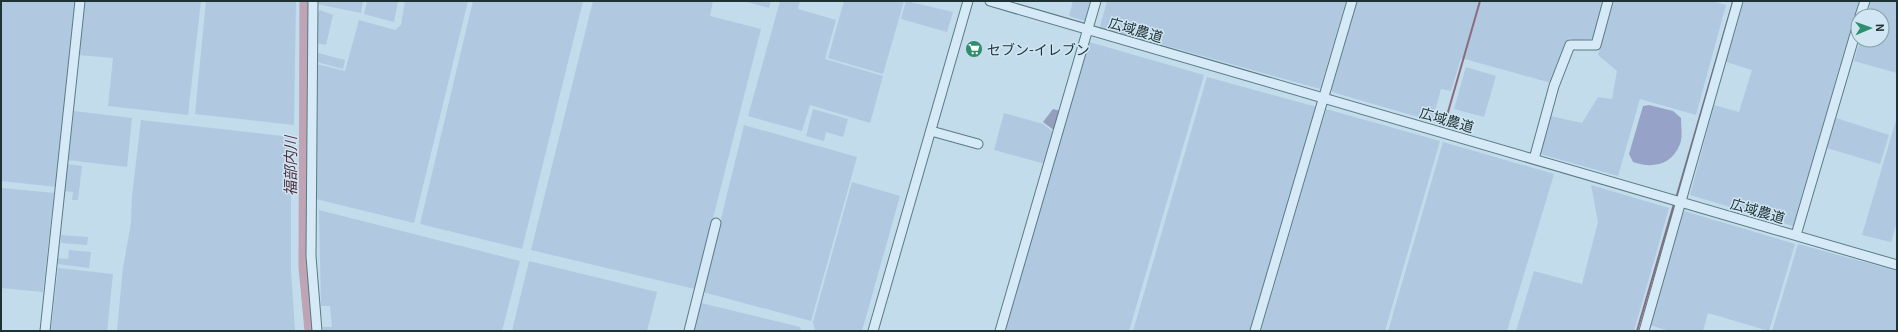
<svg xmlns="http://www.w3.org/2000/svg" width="1898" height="332" font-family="Georgia,'Noto Sans JP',serif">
<rect width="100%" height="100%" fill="#c2dceb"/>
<path fill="#b0c8e0" d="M 1,1 L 75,1 L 57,187 L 1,181 Z
M 84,1 L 201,1 L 188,115 L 108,106 L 113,58 L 78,55 Z
M 206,1 L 296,1 L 294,125 L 195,114 Z
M 317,1 L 363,1 L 361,13 L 317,4 Z
M 367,1 L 398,1 L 394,22 L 364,14 Z
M 405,1 L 468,1 L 414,223 L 316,199 L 316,64 L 345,71 L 359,20 L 395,30 L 401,25 Z
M 473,1 L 583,1 L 522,249 L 420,224 Z
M 593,1 L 713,1 L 710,16 L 761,29 L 695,289 L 531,250 Z
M 743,1 L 771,1 L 769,8 Z
M 780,1 L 800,1 L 798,9 L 836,20 L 825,59 L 883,76 L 870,123 L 810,105 L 802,131 L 748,116 Z
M 844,1 L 904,1 L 883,74 L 828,58 Z
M 906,1 L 953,12 L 947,32 L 901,19 Z
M 1073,1 L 1090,1 L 1085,21 L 1069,16 Z
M 1107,1 L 1346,1 L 1320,89 L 1100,27 Z
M 1357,1 L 1605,1 L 1594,39 L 1575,40 L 1569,38 L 1551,83 L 1461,58 L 1451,91 L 1441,89 L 1432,121 L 1332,92 L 1332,88 Z
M 1614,1 L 1712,1 L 1726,5 L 1696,115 L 1640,99 L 1618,176 L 1540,154 L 1551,116 L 1582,123 L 1598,97 L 1612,99 L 1617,71 L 1598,55 Z
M 1744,1 L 1859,1 L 1793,226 L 1690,195 L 1714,105 L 1739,112 L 1752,70 L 1726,62 Z
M 1871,1 L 1897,1 L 1897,73 L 1854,61 L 1860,40 L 1882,40 L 1882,16 L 1867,16 Z
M 320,10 L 333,15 L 326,45 L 316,43 L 317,13 Z
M 1089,42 L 1204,75 L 1129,331 L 1005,331 Z
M 318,53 L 345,60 L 343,69 L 317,62 Z
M 1466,67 L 1496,76 L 1484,117 L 1454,109 Z
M 1207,77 L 1317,107 L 1251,331 L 1133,331 Z
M 813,109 L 848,119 L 843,137 L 826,132 L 824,141 L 806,136 Z
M 1326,109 L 1440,141 L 1385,331 L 1261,331 Z
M 74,111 L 132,118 L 127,167 L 68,160 Z
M 1004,113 L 1043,124 L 1055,133 L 1045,164 L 994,150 Z
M 1897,117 L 1897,222 L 1891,242 L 1862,235 Z
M 1836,118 L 1889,135 L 1880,164 L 1827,148 Z
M 141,120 L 291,137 L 291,271 L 295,331 L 117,331 L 123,268 L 131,223 L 132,196 Z
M 744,125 L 857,157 L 811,321 L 703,292 Z
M 1443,142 L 1554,174 L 1507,331 L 1388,331 Z
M 67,164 L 82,166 L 78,200 L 72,200 L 73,192 L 64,191 Z
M 852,182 L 900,196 L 862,331 L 815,331 L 813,322 Z
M 1591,185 L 1669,208 L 1634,331 L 1516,331 L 1534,271 L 1582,284 L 1598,222 Z
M 1,188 L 54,193 L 43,292 L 1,288 Z
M 319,210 L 520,261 L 502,331 L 323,331 L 323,327 L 332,327 L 330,306 L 321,306 Z
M 1684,211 L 1795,244 L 1769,331 L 1708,313 L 1703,331 L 1669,331 L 1650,325 Z
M 61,235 L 88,237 L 87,245 L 61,243 Z
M 1798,244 L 1897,271 L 1897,331 L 1772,331 Z
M 69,250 L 91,252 L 89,268 L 57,264 L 58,258 L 68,259 Z
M 529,261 L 657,292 L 647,331 L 512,331 Z
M 58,268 L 113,274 L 107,331 L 51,331 Z
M 701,303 L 800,327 L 801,331 L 694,331 Z"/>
<path fill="#97a2c8" d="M 1649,105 L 1673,111 L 1681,118 C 1681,126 1683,137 1680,144 C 1672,165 1652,169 1633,162 L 1629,154 L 1643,106 Z"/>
<path fill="#969ebd" d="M 1053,109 L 1061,111 L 1055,131 L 1043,122 Z"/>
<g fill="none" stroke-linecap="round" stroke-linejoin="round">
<path stroke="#8b6c7e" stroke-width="2" d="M 1444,126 L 1480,1
M 1677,195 L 1733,2
M 1637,331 L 1674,204"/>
<path stroke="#bea4b4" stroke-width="13" d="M 306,1 L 305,267 L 311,331"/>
<g stroke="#5a7b83" stroke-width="11">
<path id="minor" d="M 313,1 L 311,256 L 317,331
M 990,1 L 1897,265
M 1860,16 L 1865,1
M 931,131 L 978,144
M 1534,159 L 1554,86 L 1570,45 L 1596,45 L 1608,1
M 1796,235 L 1858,24
M 45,331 L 80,1
M 689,331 L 716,223
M 873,331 L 968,1
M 1000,331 L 1096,1
M 1255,331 L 1352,1
M 1644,331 L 1738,1"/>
</g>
<use href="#minor" stroke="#d5eaf6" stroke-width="9"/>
</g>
<defs>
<g id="supermarket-disc" transform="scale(0.9)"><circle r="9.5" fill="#2f8e6d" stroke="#d1e6f3"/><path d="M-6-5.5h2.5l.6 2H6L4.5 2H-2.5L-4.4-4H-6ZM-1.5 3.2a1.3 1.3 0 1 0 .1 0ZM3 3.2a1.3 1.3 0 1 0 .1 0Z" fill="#fff"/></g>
</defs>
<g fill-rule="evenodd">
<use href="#supermarket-disc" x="974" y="49"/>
</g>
<g text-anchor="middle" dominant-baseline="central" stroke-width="3" stroke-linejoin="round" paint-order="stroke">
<g font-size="14" fill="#1e3134" stroke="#d1e6f3">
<text transform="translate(1136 29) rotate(16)">広域農道</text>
<text transform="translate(1447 119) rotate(16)">広域農道</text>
<text transform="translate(1758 210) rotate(16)">広域農道</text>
</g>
<g font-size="14" fill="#1e3134" stroke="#d1e6f3" text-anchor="start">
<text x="987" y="49">セブン-イレブン</text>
</g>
<g font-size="15" font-style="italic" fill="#532e3d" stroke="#d1e6f3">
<text transform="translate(289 166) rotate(-90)">福部内川</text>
</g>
</g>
<rect width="1898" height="332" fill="none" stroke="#1e3134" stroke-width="4"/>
<g transform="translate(1870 28) rotate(88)"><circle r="19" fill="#d1e6f3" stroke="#899ea7"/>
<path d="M0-3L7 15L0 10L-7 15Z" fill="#2f8e6d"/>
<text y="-6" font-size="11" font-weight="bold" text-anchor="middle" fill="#1e3134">N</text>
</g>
</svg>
